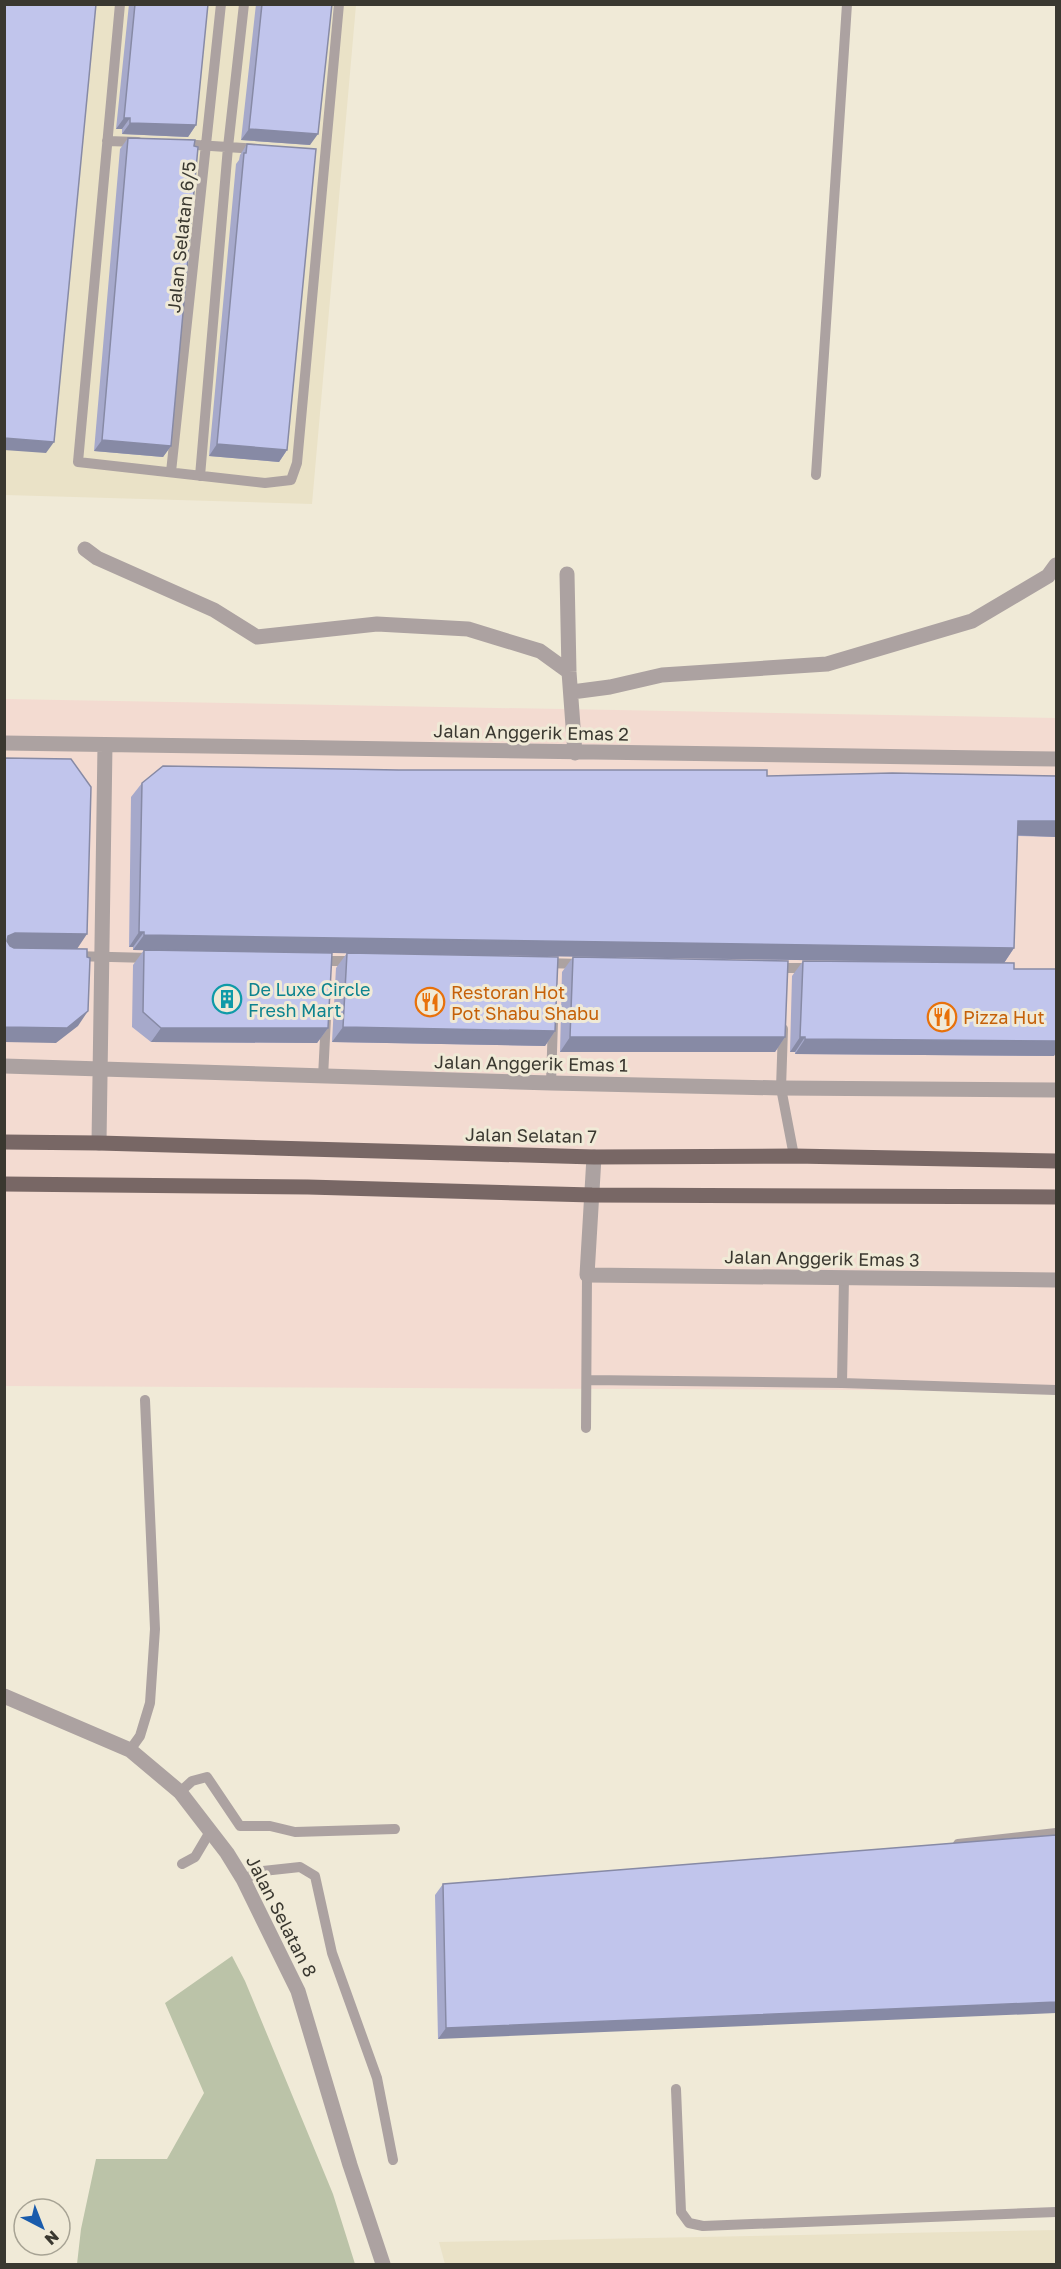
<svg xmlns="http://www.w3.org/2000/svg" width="1061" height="2269" font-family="'Golos Text',sans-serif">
<rect width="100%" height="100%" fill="#f0ead7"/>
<path fill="#f3dbd1" d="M 5,699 L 1056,718 L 1056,1391 L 5,1386 Z"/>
<path fill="#eae2c7" d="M 5,5 L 356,5 L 312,504 L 5,495 Z
M 1056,2230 L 1056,2264 L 445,2264 L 439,2242 Z"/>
<path fill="#bbc3a8" d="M 232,1956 L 245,1981 L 333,2194 L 355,2264 L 77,2264 L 81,2229 L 96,2159 L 167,2159 L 204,2093 L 165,2003 Z"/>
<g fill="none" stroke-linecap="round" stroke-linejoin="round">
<path stroke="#aca2a1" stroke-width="10" d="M 120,4 L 78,462 L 265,483 L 291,480 L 297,463 L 339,4
M 107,141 L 138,142
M 181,144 L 258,149
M 171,472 L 221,4
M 816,475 L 847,4
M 200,476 L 228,147 L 244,4
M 73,956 L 150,958
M 319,961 L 354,961
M 544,963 L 582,964
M 775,968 L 810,968
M 783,1029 L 781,1088 L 794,1156
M 323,1077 L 326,1018
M 551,1083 L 553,1021
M 587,1380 L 842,1383 L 1056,1390
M 842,1383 L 844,1278
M 586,1428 L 587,1275
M 130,1750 L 140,1736 L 150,1703 L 155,1629 L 145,1400
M 180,1792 L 192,1781 L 207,1777 L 240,1826 L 270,1826 L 295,1832 L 395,1829
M 958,1844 L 1056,1833
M 182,1864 L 195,1857 L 211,1830
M 243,1879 L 263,1871 L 300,1867 L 315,1876 L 332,1953 L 377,2078 L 393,2160
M 676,2089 L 681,2212 L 689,2223 L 703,2226 L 1056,2212"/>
<path stroke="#aca2a1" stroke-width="15" d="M 85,549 L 97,558 L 214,610 L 257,637 L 377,624 L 468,629 L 540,651 L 569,672
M 567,574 L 569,672 L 575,753
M 572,692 L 610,687 L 662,675 L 827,664 L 972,621 L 1048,576 L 1056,565
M 4,743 L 1056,759
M 4,1066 L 551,1083 L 781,1088 L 1056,1090
M 99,1143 L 105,745
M 594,1157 L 587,1275 L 1056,1280
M 4,1696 L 130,1750 L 180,1792 L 227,1853 L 243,1879 L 298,1991 L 350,2165 L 383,2264"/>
<path stroke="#786765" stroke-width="15" d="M 4,1142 L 99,1143 L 594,1157 L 794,1156 L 1056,1161
M 4,1184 L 308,1187 L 592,1195 L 1056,1197"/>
</g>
<path fill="#a6a9cb" d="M 129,4 L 208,4 L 196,125 L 188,137 L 122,134 L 122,129 L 116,129 Z
M 256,4 L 332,4 L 310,145 L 241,140 Z
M 128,138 L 194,146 L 171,446 L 163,457 L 94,451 L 120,149 Z
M 247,144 L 287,450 L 279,462 L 209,456 L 236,164 L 239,160 L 240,155 Z
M 767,776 L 1056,776 L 1056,837 L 1018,836 L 1014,948 L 1004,963 L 133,950 L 133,947 L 129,947 L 131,797 L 142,783 Z
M 144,950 L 328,1028 L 317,1043 L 151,1042 L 132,1027 L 133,965 Z
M 347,953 L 555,1031 L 545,1046 L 332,1042 L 336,968 Z
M 573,957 L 785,1037 L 775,1052 L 560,1052 L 562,972 Z
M 803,961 L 1014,969 L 1054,1056 L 795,1054 L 795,1052 L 790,1052 L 792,976 Z
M 1056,1835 L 438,2039 L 435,1895 L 443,1884 Z"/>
<path fill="#878aa5" d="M 124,118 L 130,118 L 122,129 L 116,129 Z
M 130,123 L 196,125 L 188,137 L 122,134 Z
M 249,129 L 318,134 L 310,145 L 241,140 Z
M 4,438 L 54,442 L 46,453 L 4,450 Z
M 102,440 L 171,446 L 163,457 L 94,451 Z
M 217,444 L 287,450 L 279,462 L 209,456 Z
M 1018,821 L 1056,821 L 1056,837 L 1008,835 Z
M 139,932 L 144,932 L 133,947 L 129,947 Z
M 15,933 L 87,934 L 77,949 L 4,948 L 8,936 Z
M 144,935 L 1014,948 L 1004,963 L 133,950 Z
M 88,1011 L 78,1026 L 56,1043 L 4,1042 L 4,1027 Z
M 343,1027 L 555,1031 L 545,1046 L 332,1042 Z
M 161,1028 L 328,1028 L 317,1043 L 151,1042 Z
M 570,1037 L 785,1037 L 775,1052 L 560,1052 Z
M 800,1037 L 805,1037 L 795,1052 L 790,1052 Z
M 805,1039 L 1056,1041 L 1056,1053 L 1054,1056 L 795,1054 Z
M 1056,2002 L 1056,2013 L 438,2039 L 446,2028 Z"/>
<path fill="#c1c5ec" stroke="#878aa5" stroke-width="1.5" d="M 4,4 L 96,4 L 54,442 L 4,438 Z
M 135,4 L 208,4 L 196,125 L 130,123 L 130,118 L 124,118 Z
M 262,4 L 332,4 L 318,134 L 249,129 Z
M 128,138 L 195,140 L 194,146 L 198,147 L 171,446 L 102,440 Z
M 247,144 L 316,149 L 287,450 L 217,444 L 244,153 L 246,153 Z
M 4,758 L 71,759 L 91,787 L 87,934 L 15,933 L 8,936 L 7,941 L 10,946 L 14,948 L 87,949 L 87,957 L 90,958 L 88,1011 L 67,1028 L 4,1027 Z
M 163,766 L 399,770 L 767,770 L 767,776 L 892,773 L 1056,776 L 1056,821 L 1018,821 L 1014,948 L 144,935 L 144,932 L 139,932 L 142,783 Z
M 144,950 L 332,953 L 328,1028 L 161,1028 L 143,1012 Z
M 347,953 L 558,957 L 555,1031 L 343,1027 Z
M 573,957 L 788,961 L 785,1037 L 570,1037 Z
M 803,961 L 1014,963 L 1014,969 L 1056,969 L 1056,1041 L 805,1039 L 805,1037 L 800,1037 Z
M 1056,1835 L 1056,2002 L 446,2028 L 443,1884 Z"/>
<defs>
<g id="building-ring" transform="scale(1.5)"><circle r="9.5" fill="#f0ead7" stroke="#0f9aa8" stroke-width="1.5"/><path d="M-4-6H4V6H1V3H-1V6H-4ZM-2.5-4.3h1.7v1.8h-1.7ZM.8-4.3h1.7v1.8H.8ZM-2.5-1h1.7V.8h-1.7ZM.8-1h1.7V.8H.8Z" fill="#0f9aa8"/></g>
<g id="restaurant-ring" transform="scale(1.5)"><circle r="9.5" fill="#f0ead7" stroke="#e8710a" stroke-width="1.5"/><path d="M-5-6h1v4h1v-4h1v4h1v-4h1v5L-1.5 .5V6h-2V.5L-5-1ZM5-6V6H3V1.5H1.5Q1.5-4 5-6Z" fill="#e8710a"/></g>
</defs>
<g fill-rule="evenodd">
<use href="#building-ring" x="227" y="999"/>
<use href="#restaurant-ring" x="430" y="1002"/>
<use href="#restaurant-ring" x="942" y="1017"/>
</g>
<g text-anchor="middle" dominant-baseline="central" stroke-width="6" stroke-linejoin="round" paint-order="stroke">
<g font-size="18" fill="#3a3830" stroke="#f0ead7">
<text transform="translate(181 237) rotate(-84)">Jalan Selatan 6/5</text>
<text transform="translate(531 732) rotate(1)">Jalan Anggerik Emas 2</text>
<text transform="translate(531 1063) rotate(1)">Jalan Anggerik Emas 1</text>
<text transform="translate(531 1135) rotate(1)">Jalan Selatan 7</text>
<text transform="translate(822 1258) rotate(1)">Jalan Anggerik Emas 3</text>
<text transform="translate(282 1916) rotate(63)">Jalan Selatan 8</text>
</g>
<g font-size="18" fill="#0d838f" stroke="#f0ead7" text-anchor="start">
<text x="248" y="989">De Luxe Circle<tspan x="248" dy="21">Fresh Mart</tspan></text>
</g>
<g font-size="18" fill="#c56008" stroke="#f0ead7" text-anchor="start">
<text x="451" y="992">Restoran Hot<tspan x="451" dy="21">Pot Shabu Shabu</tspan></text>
<text x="963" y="1017">Pizza Hut</text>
</g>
</g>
<rect width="1061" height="2269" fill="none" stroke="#3a3830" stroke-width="12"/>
<g transform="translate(42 2227) rotate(138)"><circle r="28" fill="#f0ead7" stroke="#a7a394" stroke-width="1.5"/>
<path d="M0-4.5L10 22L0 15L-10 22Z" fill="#1a5cac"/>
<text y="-9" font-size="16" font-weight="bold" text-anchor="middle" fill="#3a3830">N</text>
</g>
</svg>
